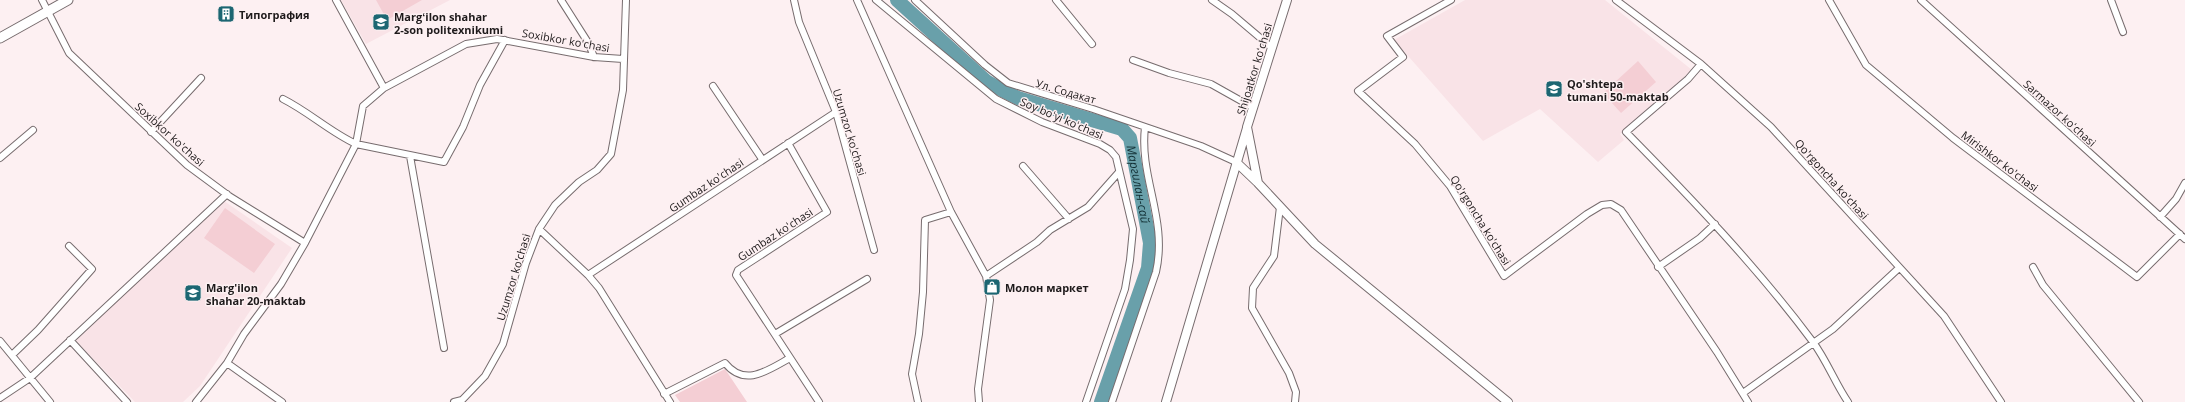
<svg xmlns="http://www.w3.org/2000/svg" width="2185" height="402" font-family="'Open Sans',sans-serif">
<rect width="100%" height="100%" fill="#fdf0f2"/>
<path fill="#f9e3e7" d="M 341,0 L 450,0 L 366,44 Z
M 1465,0 L 1605,0 L 1692,70 L 1620,134 L 1624,140 L 1598,162 L 1540,109 L 1483,141 L 1394,40 Z
M 224,201 L 292,248 L 200,386 L 183,402 L 135,402 L 74,339 Z"/>
<path fill="#f4ced4" d="M 376,0 L 422,0 L 387,20 Z
M 1638,61 L 1656,82 L 1621,113 L 1603,93 Z
M 225,208 L 275,244 L 254,273 L 204,238 Z
M 725,369 L 747,402 L 680,402 L 675,395 Z"/>
<g fill="none" stroke-linecap="round" stroke-linejoin="round">
<path stroke="#69a0aa" stroke-width="14" id="s1" d="M 897,0 L 986,81 L 1002,90 L 1018,98 L 1122,129 L 1130,138 L 1150,243 L 1148,268 L 1101,402"/>
<g stroke="#776c6e" stroke-width="8">
<path id="minor" d="M 42,0 L 69,53 L 187,165 L 229,196 L 305,243
M 336,0 L 384,88
M 561,0 L 589,44 L 594,57
M 794,0 L 799,22 L 836,112 L 874,250
M 857,0 L 951,212 L 986,276 L 990,300 L 978,389 L 979,402
M 876,0 L 996,99 L 1042,122 L 1100,144 L 1110,150 L 1116,157 L 1133,229 L 1130,260 L 1125,289 L 1086,402
M 915,0 L 985,65 L 1008,83 L 1093,109 L 1201,146 L 1236,162
M 1056,0 L 1092,44
M 1212,0 L 1232,14 L 1271,47
M 1451,0 L 1387,36 L 1403,57 L 1358,91 L 1415,144 L 1450,186 L 1504,276 L 1587,214 L 1602,205 L 1611,204 L 1621,210 L 1717,352 L 1748,402
M 1616,0 L 1701,64 L 1771,127 L 1944,316 L 2001,402
M 1829,0 L 1866,65 L 1953,138 L 2137,277 L 2180,234
M 1921,0 L 2185,239
M 2111,0 L 2123,32
M 1133,60 L 1169,73 L 1211,84 L 1252,107
M 1701,64 L 1688,79 L 1626,132 C 1692,199 1757,267 1813,342 C 1827,361 1835,383 1848,402
M 713,86 L 762,159
M 283,99 C 309,112 330,132 356,144 L 444,162 L 463,127 L 480,85 L 505,40
M 151,132 L 201,78
M 788,143 L 827,212 L 738,270 L 736,275 L 819,402
M 410,156 L 444,348
M 0,158 L 33,130
M 1023,166 L 1069,219
M 1280,207 L 1274,256 L 1253,288 L 1252,308 L 1289,373 L 1296,392 L 1295,402
M 2160,217 L 2176,199 L 2185,183
M 539,229 L 588,275 L 599,288 L 670,402
M 1658,267 L 1700,238 L 1715,224
M 2033,267 L 2043,285 L 2139,402
M 588,275 L 836,112
M 986,276 L 1037,242 L 1050,230 L 1088,207 L 1119,172
M 775,334 L 867,279
M 70,340 L 127,402
M 0,341 L 50,402
M 12,355 L 38,330 L 92,269 L 69,246
M 227,363 L 244,334 L 281,284 L 305,243 L 356,144 L 363,106 L 384,88 L 466,44 L 497,39 L 594,57 L 623,59
M 1743,393 L 1833,329 L 1899,268
M 664,394 L 725,363 C 745,388 768,370 790,358
M 0,398 L 30,378 L 227,194
M 196,402 L 227,363 L 282,402
M 454,402 L 462,400 L 485,376 L 503,344 L 526,263 L 539,229 L 555,205 L 579,182 L 597,170 L 611,154 L 623,90 L 626,0
M 918,402 L 912,374 L 919,334 L 923,292 L 925,220 L 951,212
M 1112,402 L 1156,272 C 1168,219 1139,178 1145,127"/>
</g>
<g stroke="#776c6e" stroke-width="10">
<path id="tertiary" d="M 1287,0 L 1247,127 L 1258,183 L 1315,244 L 1508,402
M 1236,162 L 1257,182
M 1166,402 L 1247,128"/>
</g>
<g stroke="#776c6e" stroke-width="11">
<path id="secondary" d="M 0,38 L 68,0"/>
</g>
<use href="#minor" stroke="#fff" stroke-width="6"/>
<use href="#tertiary" stroke="#fff" stroke-width="8"/>
<use href="#secondary" stroke="#fff" stroke-width="9"/>
</g>
<defs>
<g id="building-square" transform="scale(0.9)"><rect x="-9" y="-9" width="18" height="18" rx="4" fill="#1c6672" stroke="#fdf0f2"/><path d="M-4-6H4V6H1V3H-1V6H-4ZM-2.5-4.3h1.7v1.8h-1.7ZM.8-4.3h1.7v1.8H.8ZM-2.5-1h1.7V.8h-1.7ZM.8-1h1.7V.8H.8Z" fill="#fff"/></g>
<g id="university-square" transform="scale(0.9)"><rect x="-9" y="-9" width="18" height="18" rx="4" fill="#1c6672" stroke="#fdf0f2"/><path d="M0-5L7-2L0 1L-7-2ZM-4 1L0 2.5L4 1V4Q0 6-4 4Z" fill="#fff"/></g>
<g id="school-square" transform="scale(0.9)"><rect x="-9" y="-9" width="18" height="18" rx="4" fill="#1c6672" stroke="#fdf0f2"/><path d="M0-5L7-2L0 1L-7-2ZM-4 1L0 2.5L4 1V4Q0 6-4 4Z" fill="#fff"/></g>
<g id="shop-square" transform="scale(0.9)"><rect x="-9" y="-9" width="18" height="18" rx="4" fill="#1c6672" stroke="#fdf0f2"/><path d="M-5-2.5h2.3a2.7 3.5 0 0 1 5.4 0H5L5.5 6h-11ZM-1.5-2.5h3a1.5 2.3 0 0 0-3 0Z" fill="#fff"/></g>
</defs>
<g fill-rule="evenodd">
<use href="#building-square" x="226" y="14"/>
<use href="#university-square" x="381" y="22"/>
<use href="#school-square" x="1554" y="89"/>
<use href="#shop-square" x="992" y="287"/>
<use href="#school-square" x="193" y="293"/>
</g>
<g text-anchor="middle" dominant-baseline="central" stroke-width="3" stroke-linejoin="round" paint-order="stroke">
<g font-size="11" font-weight="bold" fill="#1e1a1b" stroke="#fdf0f2" text-anchor="start">
<text x="239" y="14">Типография</text>
<text x="394" y="16">Margʻilon shahar<tspan x="394" dy="13">2-son politexnikumi</tspan></text>
<text x="1567" y="83">Qo'shtepa<tspan x="1567" dy="13">tumani 50-maktab</tspan></text>
<text x="206" y="287">Marg'ilon<tspan x="206" dy="13">shahar 20-maktab</tspan></text>
<text x="1005" y="287">Молон маркет</text>
</g>
<g font-size="11" fill="#1e1a1b" stroke="#fdf0f2">
<text transform="translate(566 40) rotate(10)">Soxibkor ko'chasi</text>
<text transform="translate(1254 69) rotate(-73)">Shijoatkor koʻchasi</text>
<text transform="translate(1066 91) rotate(16)">Ул. Содакат</text>
<text transform="translate(2060 113) rotate(42)">Sarmazor koʻchasi</text>
<text transform="translate(1062 118) rotate(23)">Soy boʻyi koʻchasi</text>
<text transform="translate(850 132) rotate(73)">Uzumzor ko'chasi</text>
<text transform="translate(170 134) rotate(42)">Soxibkor ko'chasi</text>
<text transform="translate(2000 161) rotate(37)">Mirishkor ko'chasi</text>
<text transform="translate(1832 179) rotate(48)">Qo'rgoncha ko'chasi</text>
<text transform="translate(706 185) rotate(-34)">Gumbaz ko'chasi</text>
<text transform="translate(1481 220) rotate(58)">Qo'rgoncha ko'chasi</text>
<text transform="translate(775 234) rotate(-33)">Gumbaz koʻchasi</text>
<text transform="translate(513 277) rotate(-73)">Uzumzor ko'chasi</text>
</g>
<g font-size="12" font-style="italic" fill="#122f34" stroke="#fdf0f2">
<text stroke="none"><textPath href="#s1" startOffset="324">Маргилан-сай</textPath></text>
</g>
</g>
</svg>
